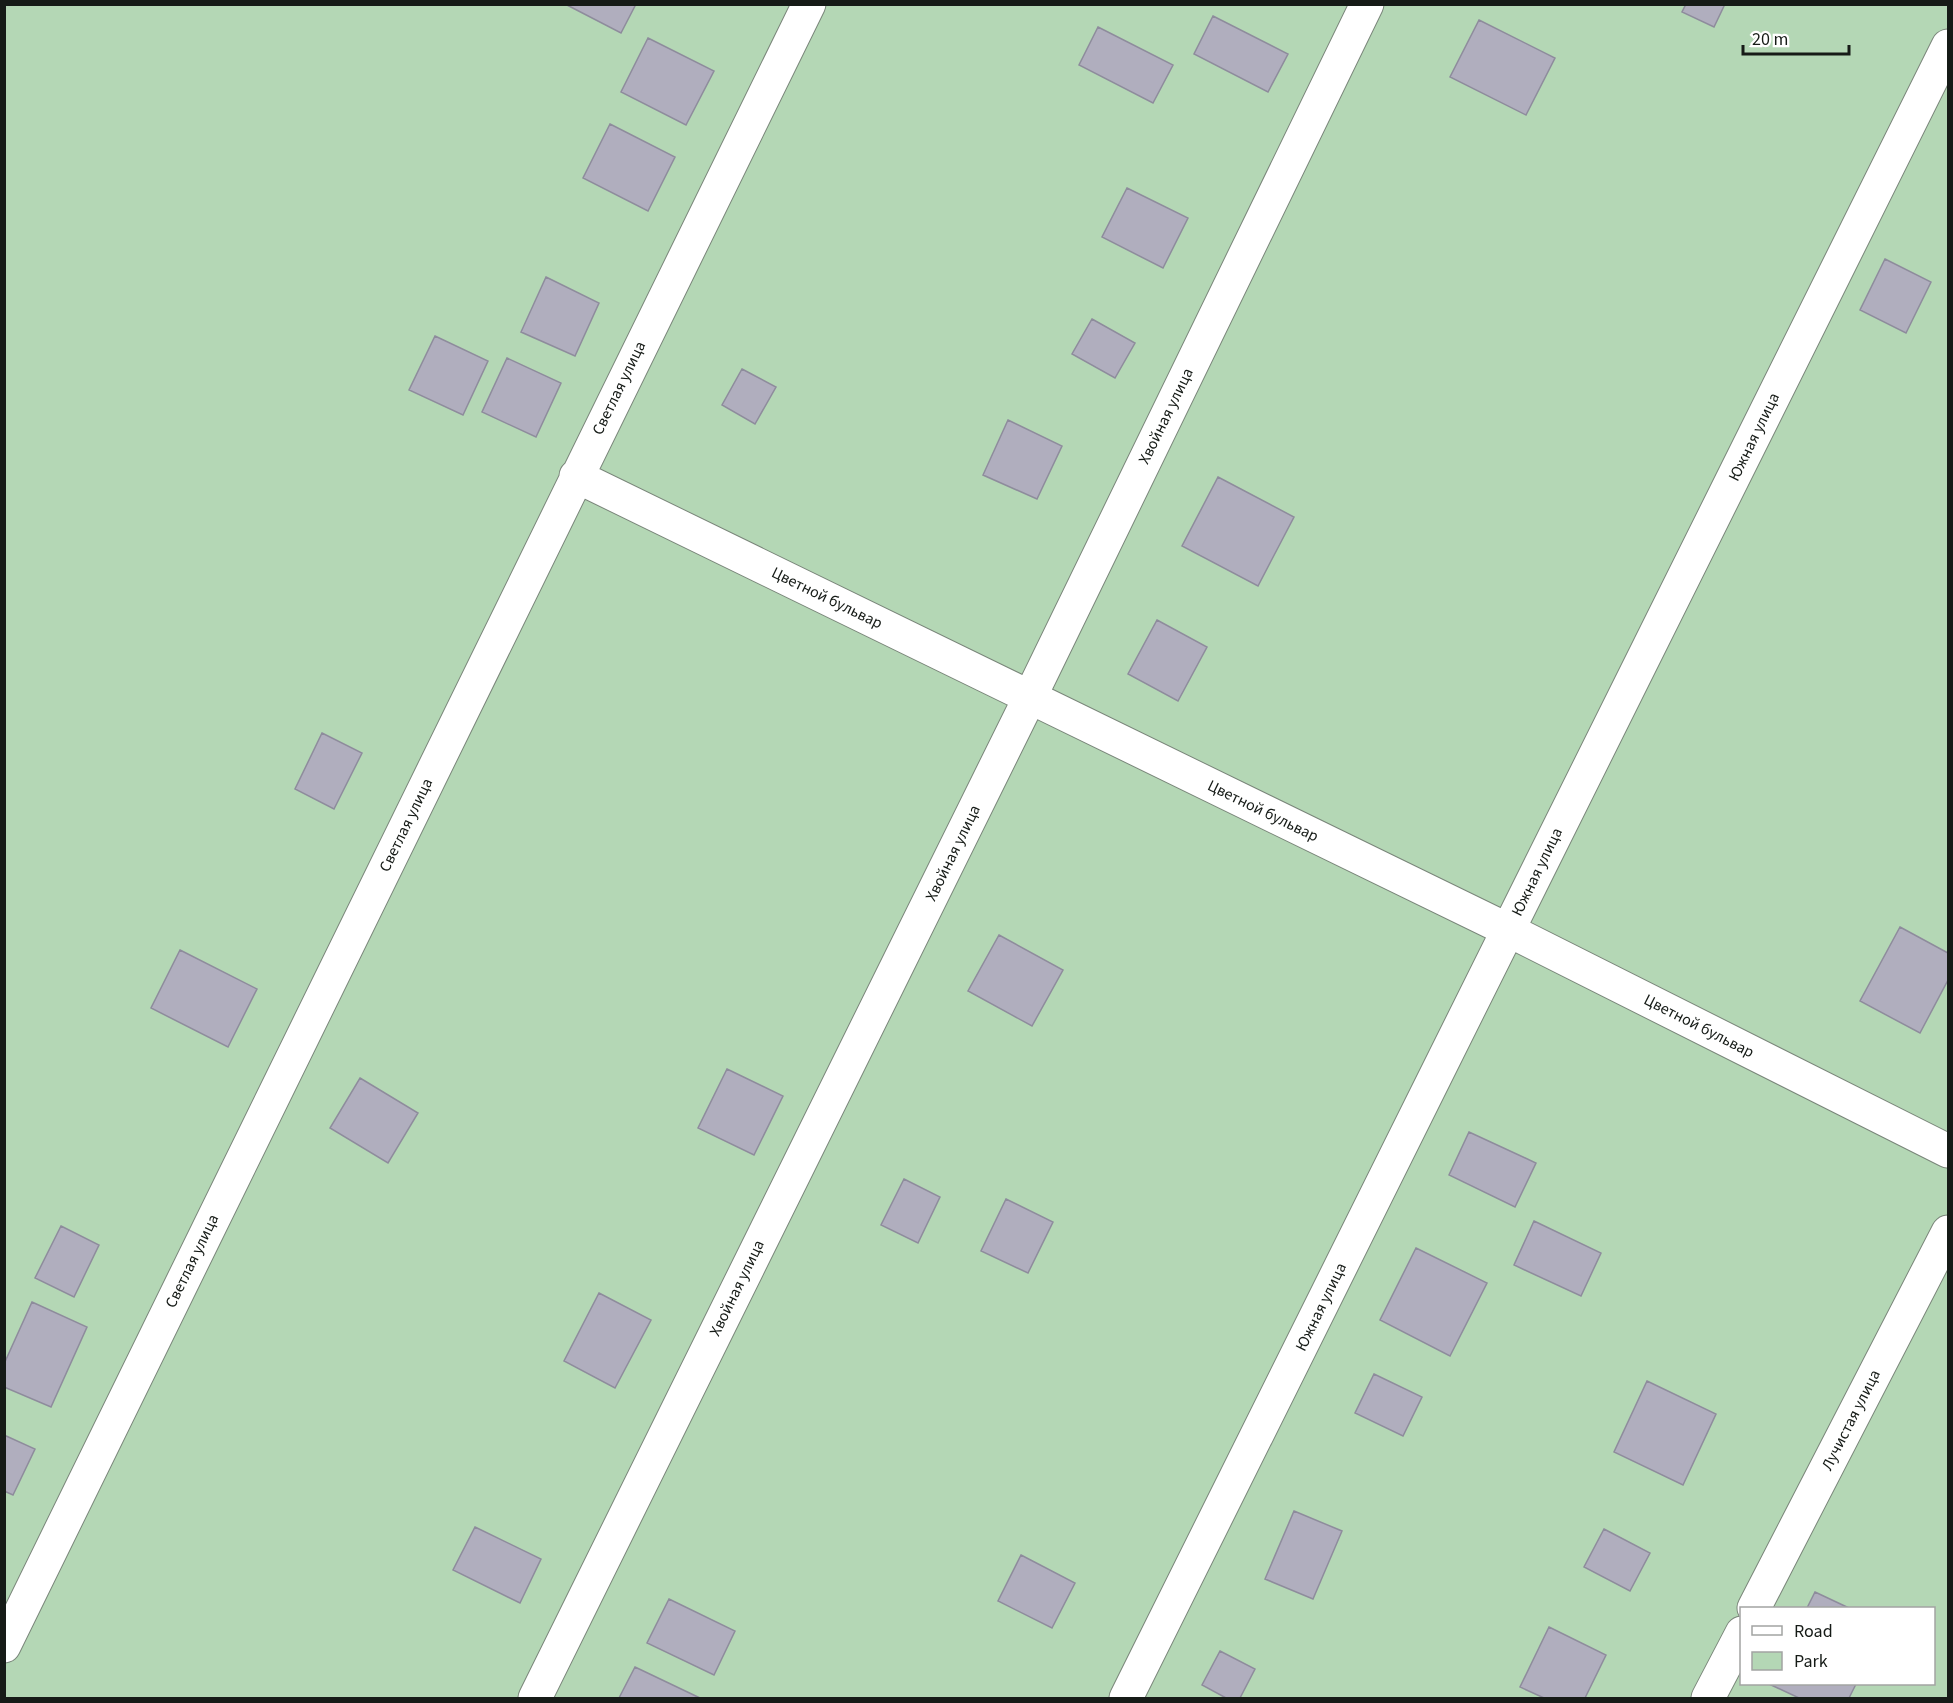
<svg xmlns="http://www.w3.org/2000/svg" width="1953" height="1703" font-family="'Source Sans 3',sans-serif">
<rect width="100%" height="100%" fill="#d7e5d8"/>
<path fill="#b4d7b5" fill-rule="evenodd" d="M 5,5 L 1948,5 L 1948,1698 L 5,1698 ZM 1742,1608 L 1934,1608 L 1934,1684 L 1742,1684 Z"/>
<path fill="#b0aebe" stroke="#8e8c9c" stroke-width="1.5" d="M 565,4 L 636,4 L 621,33 Z
M 1686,4 L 1725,4 L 1714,27 L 1682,12 Z
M 1213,16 L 1288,54 L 1268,92 L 1194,54 Z
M 1479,20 L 1555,58 L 1526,115 L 1450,77 Z
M 1098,27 L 1173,65 L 1153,103 L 1079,65 Z
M 648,38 L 714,71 L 686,125 L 621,92 Z
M 610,124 L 675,157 L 648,211 L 583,178 Z
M 1127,188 L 1188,218 L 1163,268 L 1102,237 Z
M 1885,259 L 1931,282 L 1906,333 L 1860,310 Z
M 546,277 L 599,303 L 575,356 L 521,332 Z
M 1092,319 L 1135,343 L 1115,378 L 1072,354 Z
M 435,336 L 488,361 L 463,415 L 409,390 Z
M 507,358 L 561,383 L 536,437 L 482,412 Z
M 742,369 L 776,387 L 755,424 L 722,405 Z
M 1008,420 L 1062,446 L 1037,499 L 983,475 Z
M 1218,477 L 1294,517 L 1258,586 L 1182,546 Z
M 1157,620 L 1207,647 L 1178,701 L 1128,674 Z
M 322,733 L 362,753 L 334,809 L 295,789 Z
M 1900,927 L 1948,953 L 1948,980 L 1920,1033 L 1860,1001 Z
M 999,935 L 1063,970 L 1032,1026 L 968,991 Z
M 180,950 L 257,989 L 228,1047 L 151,1008 Z
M 727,1069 L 783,1096 L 754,1155 L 698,1128 Z
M 360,1078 L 418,1113 L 388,1163 L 330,1128 Z
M 1469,1132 L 1536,1163 L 1515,1207 L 1449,1175 Z
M 904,1179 L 940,1197 L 918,1243 L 881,1225 Z
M 1006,1199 L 1053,1222 L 1028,1273 L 981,1251 Z
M 1534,1221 L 1601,1253 L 1581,1296 L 1514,1265 Z
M 61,1226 L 99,1245 L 74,1297 L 35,1278 Z
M 1416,1248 L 1487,1283 L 1450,1356 L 1380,1320 Z
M 599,1293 L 651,1320 L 615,1388 L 564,1361 Z
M 32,1302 L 87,1327 L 51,1407 L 4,1387 L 4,1364 Z
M 1374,1374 L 1422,1397 L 1403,1436 L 1355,1413 Z
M 1647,1381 L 1716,1414 L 1683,1485 L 1614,1452 Z
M 4,1435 L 35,1449 L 13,1495 L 4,1491 Z
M 1294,1511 L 1342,1531 L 1313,1599 L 1265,1579 Z
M 475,1527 L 541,1559 L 520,1603 L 453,1570 Z
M 1604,1529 L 1650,1553 L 1630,1591 L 1584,1567 Z
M 1021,1555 L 1075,1583 L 1052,1628 L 998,1601 Z
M 1815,1592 L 1849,1608 L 1807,1608 Z
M 669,1599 L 735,1631 L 714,1675 L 647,1643 Z
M 1549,1627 L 1606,1655 L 1585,1698 L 1544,1698 L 1520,1687 Z
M 1220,1651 L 1255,1669 L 1240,1698 L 1226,1698 L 1202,1685 Z
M 635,1667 L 700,1698 L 619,1698 Z
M 1769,1684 L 1856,1684 L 1849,1698 L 1799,1698 Z"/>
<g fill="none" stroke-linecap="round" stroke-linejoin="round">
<g stroke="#7a867a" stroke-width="35">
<path id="minor" d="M 576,476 L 1508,930 L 1948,1151
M 1754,1608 L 1948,1232
M 4,1646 L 809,4
M 535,1698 L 1030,697 L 1367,4
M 1126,1698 L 1948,46
M 1708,1698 L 1742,1633"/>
</g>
<use href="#minor" stroke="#fff" stroke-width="33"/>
</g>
<g text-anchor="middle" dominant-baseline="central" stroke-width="4.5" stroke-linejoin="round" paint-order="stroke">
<g font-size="16" fill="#161b17" stroke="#fff">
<text transform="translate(619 388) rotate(-64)">Светлая улица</text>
<text transform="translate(1166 416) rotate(-64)">Хвойная улица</text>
<text transform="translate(1754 437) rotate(-64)">Южная улица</text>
<text transform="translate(827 598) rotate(26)">Цветной бульвар</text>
<text transform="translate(1263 811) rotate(26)">Цветной бульвар</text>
<text transform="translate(406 825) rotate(-64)">Светлая улица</text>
<text transform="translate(953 853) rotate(-64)">Хвойная улица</text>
<text transform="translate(1537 872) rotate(-64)">Южная улица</text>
<text transform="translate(1699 1026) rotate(27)">Цветной бульвар</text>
<text transform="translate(192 1261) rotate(-64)">Светлая улица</text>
<text transform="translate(737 1288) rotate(-64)">Хвойная улица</text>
<text transform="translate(1321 1307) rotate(-64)">Южная улица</text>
<text transform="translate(1851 1420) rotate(-63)">Лучистая улица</text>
</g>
</g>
<rect width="1953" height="1703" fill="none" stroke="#161b17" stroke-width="12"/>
<rect x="1740" y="1607" width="195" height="78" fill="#ffffff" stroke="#a2a4a2" stroke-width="1.5"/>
<rect x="1752" y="1626" width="30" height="9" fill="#ffffff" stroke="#a2a4a2" stroke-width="1.5"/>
<text x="1794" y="1637" font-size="18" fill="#161b17">Road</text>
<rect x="1752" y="1652" width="30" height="18" fill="#b4d7b5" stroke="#a2a4a2" stroke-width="1.5"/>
<text x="1794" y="1667" font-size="18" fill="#161b17">Park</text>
<path d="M1743 45v9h106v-9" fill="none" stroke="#161b17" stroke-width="3"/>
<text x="1752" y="45" font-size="18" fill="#161b17" stroke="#ffffff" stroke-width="4.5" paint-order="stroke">20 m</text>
</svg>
